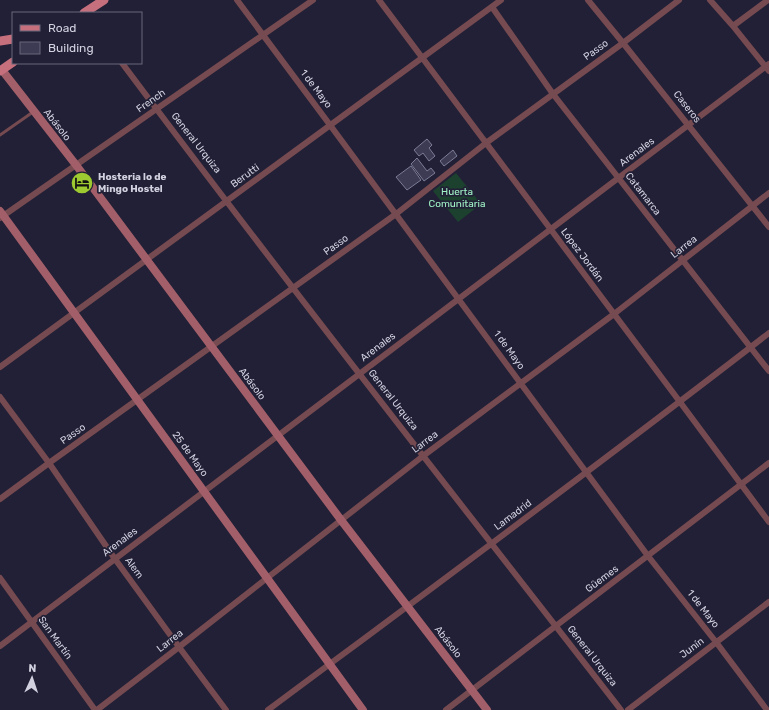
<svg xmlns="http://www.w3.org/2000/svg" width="769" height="710" font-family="Rubik,sans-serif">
<rect width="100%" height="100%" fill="#222036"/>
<path fill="#1c412f" d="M 456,173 L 481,204 L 458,222 L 433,191 Z"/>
<path fill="#3c3b53" stroke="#7d7c97" d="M 427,139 L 432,145 L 429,148 L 435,156 L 429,161 L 423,153 L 419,156 L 414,150 Z
M 453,150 L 457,156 L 444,166 L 440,161 Z
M 417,158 L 427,171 L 431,168 L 435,173 L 424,181 L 411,164 Z
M 411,166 L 421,180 L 407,190 L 396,177 Z"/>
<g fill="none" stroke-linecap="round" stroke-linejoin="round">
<path stroke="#754a50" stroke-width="3" d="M 0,135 L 33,112"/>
<path stroke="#754a50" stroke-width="6" d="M 237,0 L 330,125 L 648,556 L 716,642 L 767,710
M 379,0 L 680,402 L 769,522
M 588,0 L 623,43 L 769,227
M 710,0 L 733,26 L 769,71
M 492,7 L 553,94 L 769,371
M 733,26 L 768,0
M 122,63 C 285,281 454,495 621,710
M 0,218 L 313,0
M 0,367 L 501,0
M 0,397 L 49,463 L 115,559 L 179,647 L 226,710
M 0,499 L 49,463 L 396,214 L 486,143 L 623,43 L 679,0
M 0,578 L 95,710
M 0,646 L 769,64
M 97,710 L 179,647 L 423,456 L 614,314 L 769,193
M 268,710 C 436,585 604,461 769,333
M 446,710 L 769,463
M 628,710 L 769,602"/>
<path stroke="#a25f69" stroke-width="8" d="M 2,70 L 76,165 L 341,520 L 487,710
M 0,211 L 363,710"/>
<path stroke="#c66f7d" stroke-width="9" d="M 84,13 L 104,0
M 0,41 L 13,39
M 0,71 L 13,62"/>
</g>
<defs>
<g id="hotel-disc" transform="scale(1.15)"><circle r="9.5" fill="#9dca30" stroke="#222036"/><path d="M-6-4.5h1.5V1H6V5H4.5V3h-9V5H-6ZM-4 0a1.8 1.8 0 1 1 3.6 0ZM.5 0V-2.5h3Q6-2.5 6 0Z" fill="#111"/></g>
</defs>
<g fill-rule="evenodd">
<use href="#hotel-disc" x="82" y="183"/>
</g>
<g text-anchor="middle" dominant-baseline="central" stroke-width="3.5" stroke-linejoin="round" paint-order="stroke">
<g font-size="10" fill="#d2d1e0" stroke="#222036">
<text transform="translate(596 50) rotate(-36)">Passo</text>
<text transform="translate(316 89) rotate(53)">1 de Mayo</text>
<text transform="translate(151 101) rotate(-35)">French</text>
<text transform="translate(687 107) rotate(52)">Caseros</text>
<text transform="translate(57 125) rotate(52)">Abásolo</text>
<text transform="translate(196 143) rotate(52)">General Urquiza</text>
<text transform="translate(637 152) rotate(-37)">Arenales</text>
<text transform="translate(245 176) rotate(-36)">Berutti</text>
<text transform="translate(643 194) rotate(52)">Catamarca</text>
<text transform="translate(336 245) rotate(-36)">Passo</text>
<text transform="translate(684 247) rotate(-38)">Larrea</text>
<text transform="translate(582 255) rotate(53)">López Jordán</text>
<text transform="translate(378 347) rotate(-37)">Arenales</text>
<text transform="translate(509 350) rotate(54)">1 de Mayo</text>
<text transform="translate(252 384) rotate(53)">Abásolo</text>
<text transform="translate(393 400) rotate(52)">General Urquiza</text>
<text transform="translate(73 434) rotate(-35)">Passo</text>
<text transform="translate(425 442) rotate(-37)">Larrea</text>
<text transform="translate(190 454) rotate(54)">25 de Mayo</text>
<text transform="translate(513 515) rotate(-37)">Lamadrid</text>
<text transform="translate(120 542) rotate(-37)">Arenales</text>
<text transform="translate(134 568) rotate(54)">Alem</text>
<text transform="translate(602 579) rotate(-37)">Güemes</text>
<text transform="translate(703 609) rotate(52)">1 de Mayo</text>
<text transform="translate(55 638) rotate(54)">San Martín</text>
<text transform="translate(170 641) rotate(-38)">Larrea</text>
<text transform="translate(448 642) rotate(52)">Abásolo</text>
<text transform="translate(692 648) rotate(-37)">Junín</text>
<text transform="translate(592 656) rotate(52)">General Urquiza</text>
</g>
<g font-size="10" font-weight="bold" fill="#d2d1e0" stroke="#222036" text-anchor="start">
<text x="98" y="177">Hosteria lo de<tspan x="98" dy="12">Mingo Hostel</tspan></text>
</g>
<g font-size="10" fill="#a0f2c6" stroke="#222036">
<text x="457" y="192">Huerta<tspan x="457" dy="12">Comunitaria</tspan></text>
</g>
</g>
<rect x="12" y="12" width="130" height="52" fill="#222036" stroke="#68677a"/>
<rect x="20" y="25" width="20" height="6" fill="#c66f7d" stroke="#68677a"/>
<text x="48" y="32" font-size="12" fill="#d2d1e0">Road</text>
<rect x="20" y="42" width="20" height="12" fill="#3c3b53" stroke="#68677a"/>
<text x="48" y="52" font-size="12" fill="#d2d1e0">Building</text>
<g transform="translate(32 678) rotate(3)" stroke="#222036" stroke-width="3" paint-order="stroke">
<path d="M0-3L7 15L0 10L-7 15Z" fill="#d2d1e0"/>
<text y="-6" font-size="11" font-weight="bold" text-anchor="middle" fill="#d2d1e0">N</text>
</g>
</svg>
